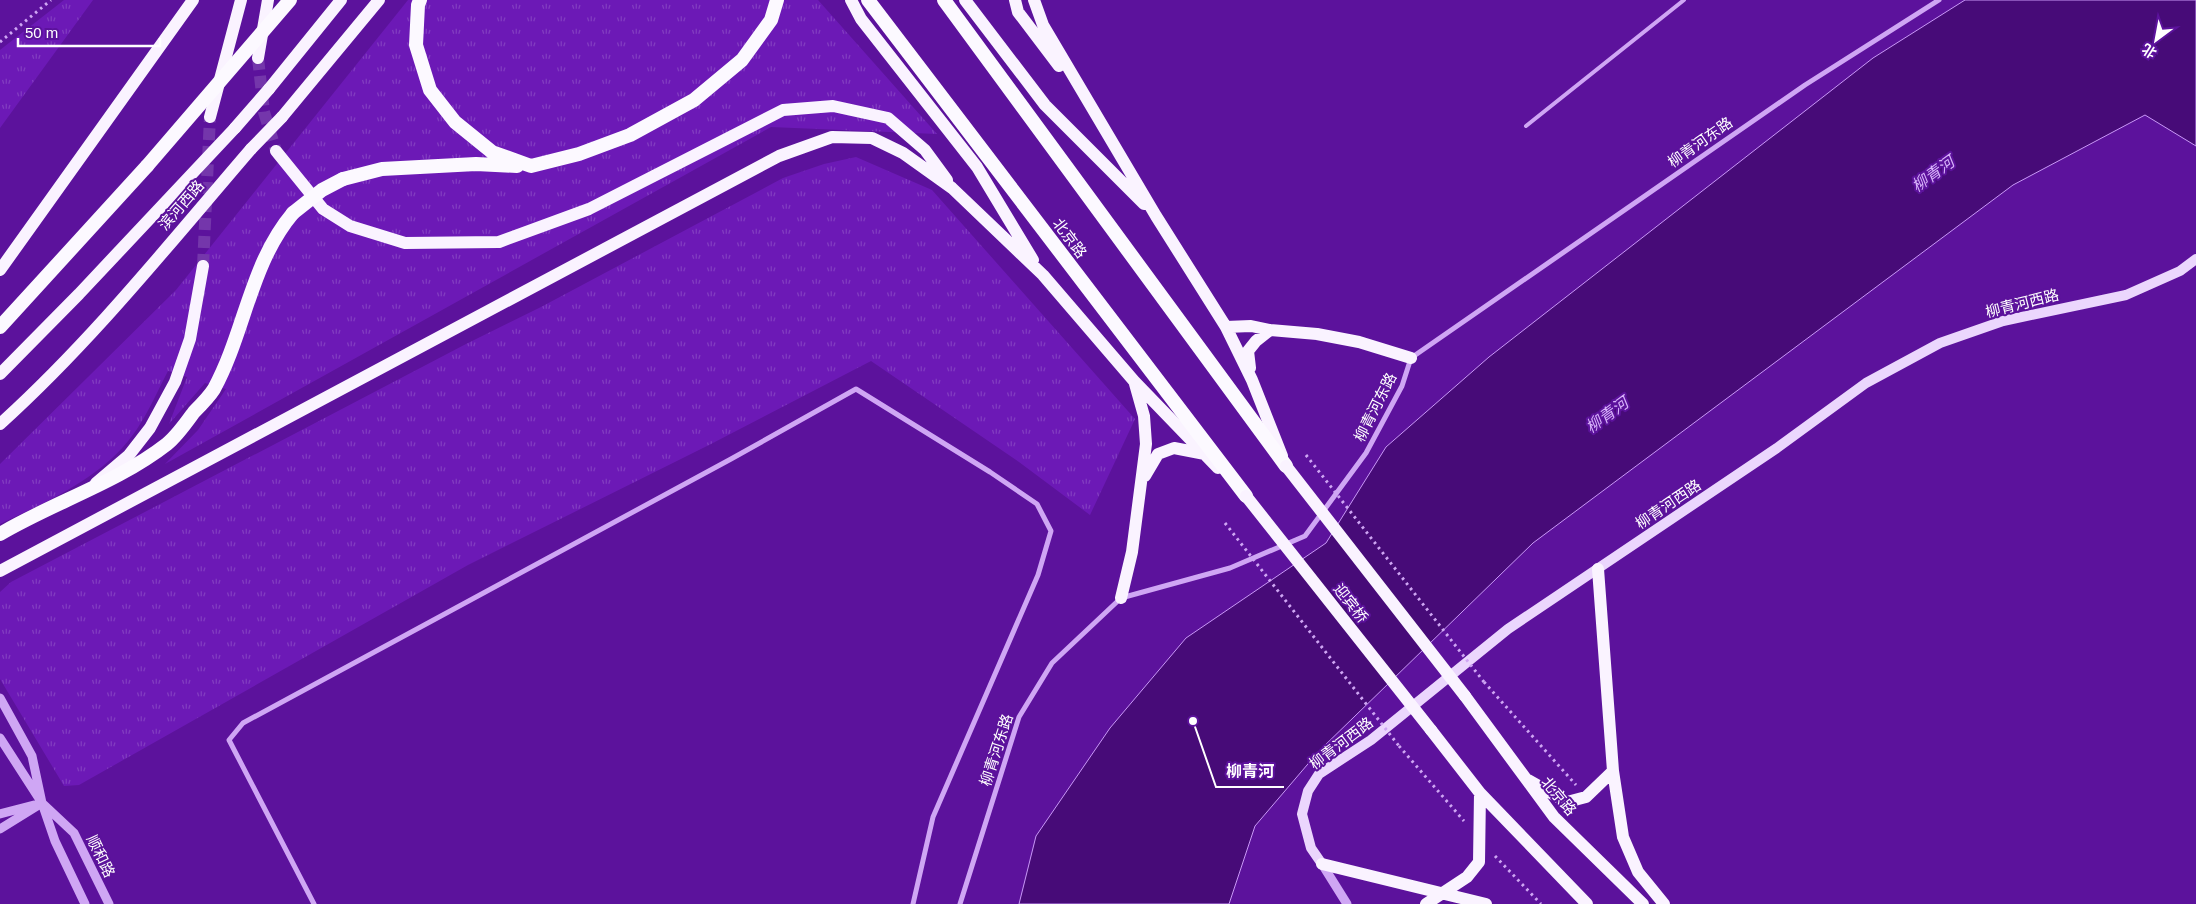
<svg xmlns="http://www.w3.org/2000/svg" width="2196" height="904" font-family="Helvetica,'Noto Sans SC',sans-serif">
<defs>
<pattern id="grass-tufts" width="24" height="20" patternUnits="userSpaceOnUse" patternTransform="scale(1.25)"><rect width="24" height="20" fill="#6c19b6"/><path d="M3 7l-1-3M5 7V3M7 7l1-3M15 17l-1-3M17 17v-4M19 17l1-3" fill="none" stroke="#823cc1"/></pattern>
</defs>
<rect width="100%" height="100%" fill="#5c129c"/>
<path fill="url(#grass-tufts)" d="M 64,0 L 93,0 L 0,128 L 0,50 Z
M 408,0 L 818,0 L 937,134 L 771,127 L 165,464 L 198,430 L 226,389 L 205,383 L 169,424 L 187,377 L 168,371 C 158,390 149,411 137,429 C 105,477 50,500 0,524 L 0,464 L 176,290 Z
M 856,157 L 932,190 L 1135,419 L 1090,515 L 1019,462 L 871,361 L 711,444 L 468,565 L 79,785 L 64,786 L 0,679 L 0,592 L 11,582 L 466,344 L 541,307 L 783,178 L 824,164 Z"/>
<path fill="#470b78" stroke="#c998f7" d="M 1965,0 L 2196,0 L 2196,146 L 2145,115 L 2013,185 L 1533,543 L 1319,751 L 1255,826 L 1229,904 L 1019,904 L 1036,836 L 1110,728 L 1186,638 L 1326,543 L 1386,447 L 1489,357 L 1873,58 Z"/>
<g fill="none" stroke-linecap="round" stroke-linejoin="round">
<path stroke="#7436ab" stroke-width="12" stroke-dasharray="12 6" stroke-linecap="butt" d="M 258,58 L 264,112 L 276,151
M 203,266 L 210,117"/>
<path stroke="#cfa6f4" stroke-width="3" stroke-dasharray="2.5 4" stroke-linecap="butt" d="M 0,42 L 51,0
M 1484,682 L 1576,785
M 1399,746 L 1464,821
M 1495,856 L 1541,904"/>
<path stroke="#cfa6f4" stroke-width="4" d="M 1526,126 L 1684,0"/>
<path stroke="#cfa6f4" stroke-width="5" d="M 314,904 L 229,740 L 243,723 L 731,459 L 856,389 L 990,472 L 1037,504 L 1051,531 L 1038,575 L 933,817 L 913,904
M 960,904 L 1019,717 L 1052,663 L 1121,598 L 1230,568 L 1305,536 L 1366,453 L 1402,386 L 1411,358 L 1805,85 L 1939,0"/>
<path stroke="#cfa6f4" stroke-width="9" d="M 0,698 L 32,756 L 42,803 L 55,841 L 85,904
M 0,738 L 42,803 L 74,833 L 109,904
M 0,814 L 34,805
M 0,829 L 42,803
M 1322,864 L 1347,904"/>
<path stroke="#ebd6fd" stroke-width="10" d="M 1322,864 L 1311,848 L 1302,814 L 1308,791 L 1319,774 L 1371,740 L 1508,629 L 1777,448 L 1866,383 L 1940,343 L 2003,321 L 2126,295 L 2180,271 L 2196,259"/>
<path stroke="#faf3ff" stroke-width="12" d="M 851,0 L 861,19 L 977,167 L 1033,260
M 965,0 L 1045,105 L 1144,204
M 1015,0 L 1018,12 L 1059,66
M 1034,0 L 1043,25 L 1156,216 L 1226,327 L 1252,380 L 1282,456
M 258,58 L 268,0
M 269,89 L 341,0
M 210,117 L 241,0
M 282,117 L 379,0
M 276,151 L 323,209 L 350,226 L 405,243 L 499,242 L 589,209 L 783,110 L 833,106 L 888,118 L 925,150 L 947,180
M 0,270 L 193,0
M 1226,327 L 1251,326 L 1270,330 L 1317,334 L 1359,342 L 1411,358
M 1250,368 L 1248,351 L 1256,341 L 1270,330
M 0,374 L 79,294 L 235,128
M 0,424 C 92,341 170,243 251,149
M 1145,476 L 1158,454 L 1174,448 L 1205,454
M 96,483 L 129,455 L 150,428 L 175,382 L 190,339 L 203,266
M 1598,569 L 1613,771 L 1623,837 L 1638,872 L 1664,904
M 0,571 L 779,156 L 832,137 L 872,138 L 903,153 L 952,188 L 1043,275 L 1134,381 L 1218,468
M 1121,598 L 1132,552 L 1146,444 L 1144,416 L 1135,384
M 1465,696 L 1554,817 L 1643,904
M 1431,730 L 1480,793 L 1587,904
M 1528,780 L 1567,802 L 1586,797 L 1613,771
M 1322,864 L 1486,904
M 1426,904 L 1467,877 L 1479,862 L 1480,793"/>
<path stroke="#fcf9ff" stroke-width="14" d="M 420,0 L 418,5 L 416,45 L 430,90 L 455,122 L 492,152 L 531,166 L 579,154 L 630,135 L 694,100 L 742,60 L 771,20 L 777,0
M 868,0 L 1246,496
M 944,0 L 1286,466
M 343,179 L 382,169 L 476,164 L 517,166
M 0,327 L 147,166
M 0,534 C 54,502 117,483 167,444 C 177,436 186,423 194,412 C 201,405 209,397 214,389 C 245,332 250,264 293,213"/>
<path stroke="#cfa6f4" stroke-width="3" stroke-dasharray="2.5 4" stroke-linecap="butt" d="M 1306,455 L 1484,682
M 1225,523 L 1399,746"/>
<path stroke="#faf3ff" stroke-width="12" d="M 235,128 L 269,89
M 251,149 L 282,117
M 1286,466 L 1465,696
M 1246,496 L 1431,730"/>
<path stroke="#fcf9ff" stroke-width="14" d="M 147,166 L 290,0
M 293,213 L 322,190 L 343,179"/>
</g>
<g text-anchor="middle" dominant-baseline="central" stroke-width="4" stroke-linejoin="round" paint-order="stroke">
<g font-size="15" fill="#fff" stroke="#5c129c">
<text transform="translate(1700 142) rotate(-35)">柳青河东路</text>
<text transform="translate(181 205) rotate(-49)">滨河西路</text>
<text transform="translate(1070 238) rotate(53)">北京路</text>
<text transform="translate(2022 303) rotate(-14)">柳青河西路</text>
<text transform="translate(1375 407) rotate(-63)">柳青河东路</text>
<text transform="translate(1668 504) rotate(-34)">柳青河西路</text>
<text transform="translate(1351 603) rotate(52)">迎宾桥</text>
<text transform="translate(1341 743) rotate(-37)">柳青河西路</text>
<text transform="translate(996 750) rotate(-72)">柳青河东路</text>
<text transform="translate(1559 796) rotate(50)">北京路</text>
<text transform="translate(101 856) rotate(64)">顺和路</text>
</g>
<g font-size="16" font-style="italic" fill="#d8b3fb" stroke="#5c129c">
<text transform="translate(1933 174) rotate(-36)">柳青河</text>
<text transform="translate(1607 415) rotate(-36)">柳青河</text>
</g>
</g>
<path fill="none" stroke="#fff" stroke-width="2" d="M1193 721L1216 787H1284"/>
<circle fill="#fff" stroke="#5c129c" stroke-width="2" cx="1193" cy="721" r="5"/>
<g font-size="16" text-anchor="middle" font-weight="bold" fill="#fff" stroke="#5c129c" stroke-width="4" stroke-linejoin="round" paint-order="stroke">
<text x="1250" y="777">柳青河</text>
</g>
<g transform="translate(2156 40) rotate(212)" stroke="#5c129c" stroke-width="4" paint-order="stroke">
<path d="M0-4L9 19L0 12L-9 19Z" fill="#ffffff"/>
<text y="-8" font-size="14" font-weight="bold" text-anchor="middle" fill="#ffffff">北</text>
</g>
<path d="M18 38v8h142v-8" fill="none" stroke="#ffffff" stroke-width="2.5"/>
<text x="25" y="38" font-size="15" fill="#ffffff" stroke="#5c129c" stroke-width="4" paint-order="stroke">50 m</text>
</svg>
